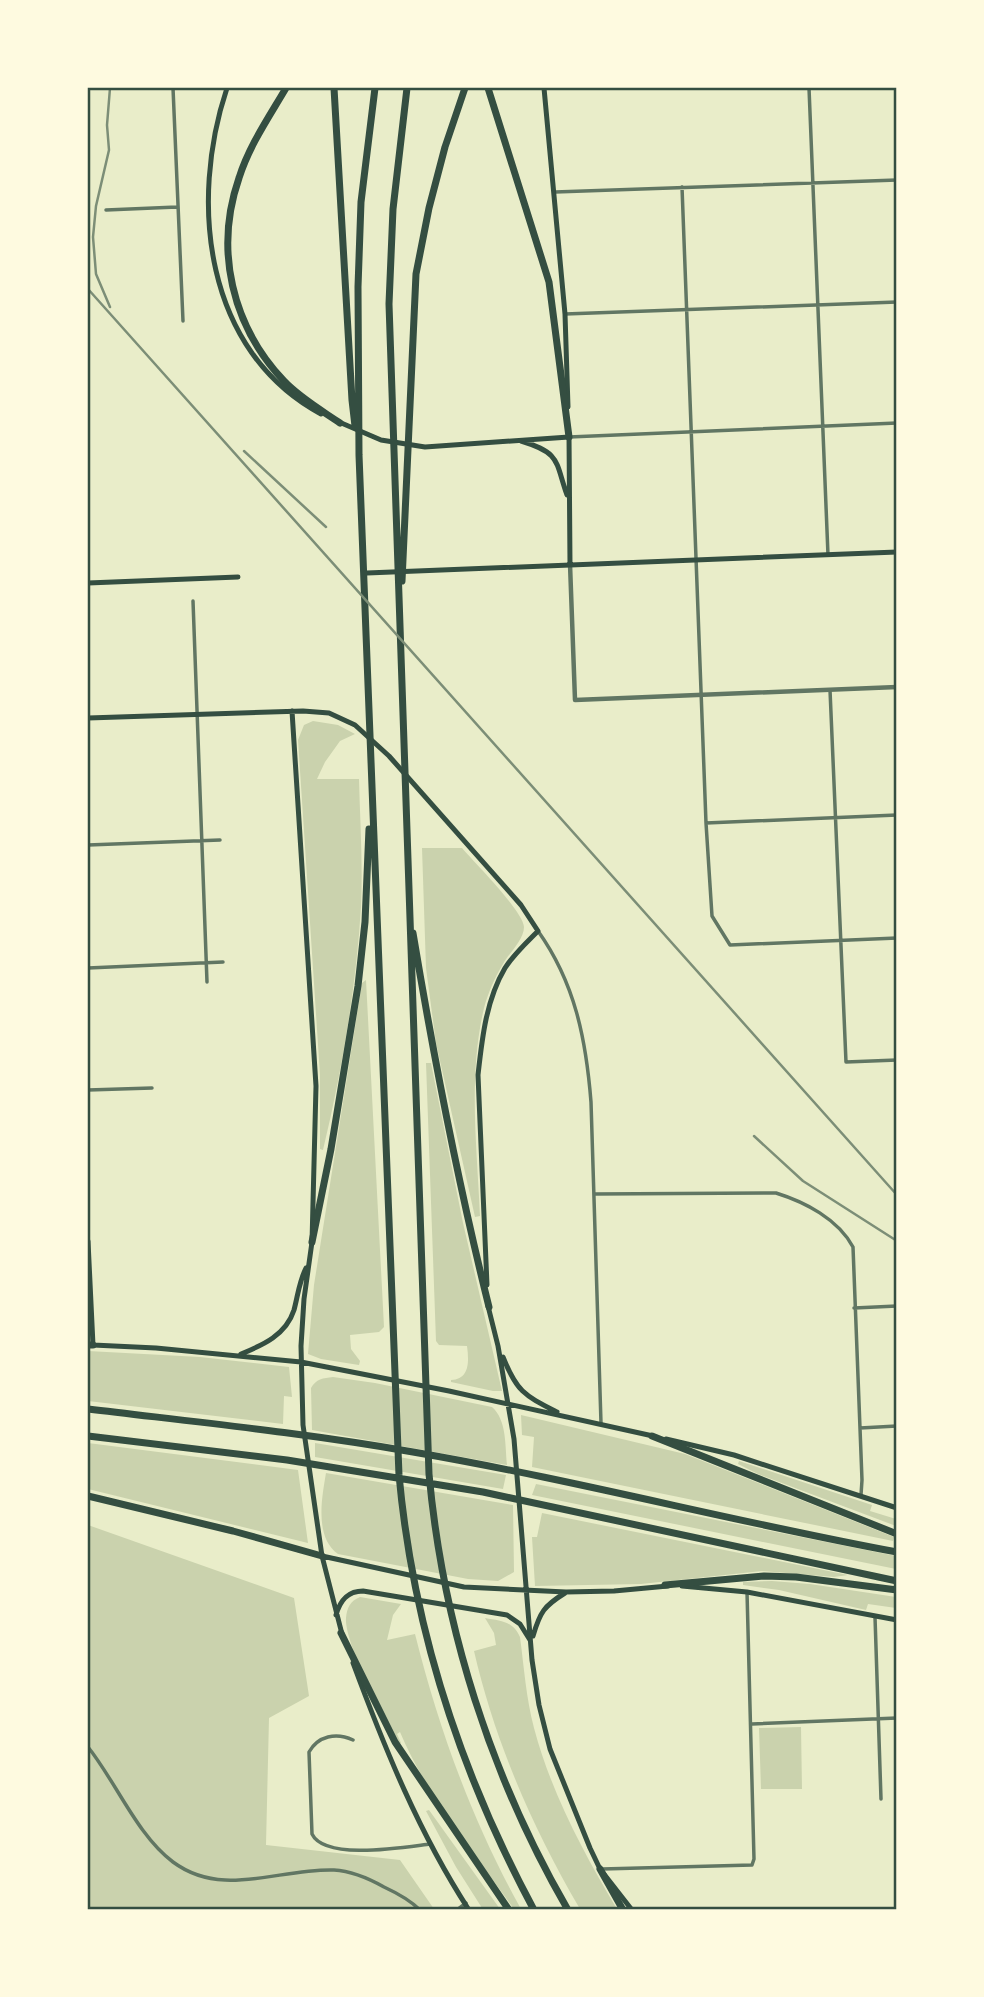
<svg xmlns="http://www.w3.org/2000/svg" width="984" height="1997" font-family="Montserrat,sans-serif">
<rect width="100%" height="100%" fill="#e9edc9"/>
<path fill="#cad2ad" d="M 313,721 L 338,725 L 355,734 L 340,741 L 325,762 L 317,779 L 359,779 C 360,821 363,864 361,907 C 356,988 342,1071 323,1150 L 320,1149 L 320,1075 L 298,740 L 304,725 Z
M 422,848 L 462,848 C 474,862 523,911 524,927 C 524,940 509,953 503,964 C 495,977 488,993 484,1008 C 468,1076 477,1146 480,1216 L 475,1217 L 436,1043 L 426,968 Z
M 366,980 L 384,1327 L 379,1332 L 350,1335 L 351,1349 L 360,1361 L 359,1365 L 321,1359 L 308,1354 L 314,1285 L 362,983 Z
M 426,1063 L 431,1063 L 463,1223 L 502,1391 L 493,1391 L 451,1382 L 451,1380 C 470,1379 469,1361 467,1346 L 439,1345 L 436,1341 Z
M 88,1351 L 200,1357 L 289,1367 L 292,1397 L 284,1396 L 283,1424 L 88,1401 Z
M 333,1377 L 375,1383 L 492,1407 C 507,1420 505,1446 507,1465 L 312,1430 L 311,1388 C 316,1379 323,1378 333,1377 Z
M 521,1415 L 685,1454 L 894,1537 L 893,1541 L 532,1467 L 534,1437 L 522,1435 Z
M 88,1443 L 298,1470 L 308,1543 L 88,1489 Z
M 315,1443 L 506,1475 L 503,1489 L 315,1457 Z
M 739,1461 L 872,1505 L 870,1511 L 896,1519 L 896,1526 L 758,1474 L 738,1464 Z
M 326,1473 L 513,1505 L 514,1572 L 498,1581 L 468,1579 L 338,1554 C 314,1537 322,1497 326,1473 Z
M 536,1484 L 896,1556 L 896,1569 L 532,1495 Z
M 542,1513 L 848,1575 L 834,1577 L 762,1571 L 641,1584 L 535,1586 L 532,1537 L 537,1537 Z
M 88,1525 L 294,1598 L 309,1696 L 269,1718 L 266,1845 L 400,1860 L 434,1909 L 88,1910 Z
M 772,1581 L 810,1584 L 896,1597 L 896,1608 L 868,1604 L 866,1610 L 779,1590 L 743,1585 L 743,1582 Z
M 360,1597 L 401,1604 L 393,1615 L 387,1640 L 415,1634 C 439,1730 473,1823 521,1909 L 514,1909 C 474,1853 427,1796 400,1732 L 397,1734 L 401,1743 L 397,1745 C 385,1719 344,1643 346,1618 C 347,1608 350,1601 360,1597 Z
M 485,1618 C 501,1621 513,1621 520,1637 C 524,1667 526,1698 534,1728 C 551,1792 583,1852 617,1909 L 580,1909 C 533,1829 495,1742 474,1651 L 496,1645 L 494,1633 Z
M 801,1727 L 802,1789 L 761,1789 L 759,1728 Z
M 429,1810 L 500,1909 L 480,1909 L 482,1908 L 456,1867 L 426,1811 Z"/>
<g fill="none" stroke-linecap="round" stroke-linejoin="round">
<path stroke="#617663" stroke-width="3.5" d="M 173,88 L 183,321
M 809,88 L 828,555
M 682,187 L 706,823 L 712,916 L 730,945 L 897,938
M 555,192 L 897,180
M 106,210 L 177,207
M 565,314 L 897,302
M 569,437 L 897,423
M 193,601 L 207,982
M 830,690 L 846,1062 L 897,1060
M 706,823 L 897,815
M 88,845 L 220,840
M 538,931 C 575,983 586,1039 591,1102 L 601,1423
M 88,968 L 223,962
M 88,1090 L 152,1088
M 594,1194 L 776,1193 C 805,1202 838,1219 853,1247 L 862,1480 L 861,1495
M 854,1308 L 897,1306
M 860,1428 L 897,1426
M 875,1617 L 881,1799
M 752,1724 L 897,1718
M 353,1740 C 336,1732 318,1736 309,1752 L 312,1834 C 325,1861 405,1847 430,1844
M 88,1747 C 116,1782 137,1835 173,1862 C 223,1899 279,1868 334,1870 C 352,1871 368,1878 384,1887 C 397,1893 409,1899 420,1910
M 602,1869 L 752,1865 L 754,1859 L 747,1592
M 457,1910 L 466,1903"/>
<path stroke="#617663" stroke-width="4.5" d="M 570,564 L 575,700 L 897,687"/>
<path stroke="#344e41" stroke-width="5" d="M 227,88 C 189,202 204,351 321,414
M 544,88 L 565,314 L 568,407
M 339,422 L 381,440 L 425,447 L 569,437
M 569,435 L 570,564
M 521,441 C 561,453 555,461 567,495
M 367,573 L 897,552
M 88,583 L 238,577
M 292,711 L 316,1086 L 312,1242 L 304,1299 L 301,1346 L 303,1425 L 322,1556 L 342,1634
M 88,718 L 303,711 L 329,713 L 355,725 L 389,756 L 521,905 L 538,931 C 527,942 514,954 505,968 C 486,1000 482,1039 478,1075 L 487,1285
M 88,1241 L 93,1345 L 156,1348 L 301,1362 L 449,1391 L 653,1436
M 488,1306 L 498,1346 L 514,1439 L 532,1660 L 539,1705 L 550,1749 L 590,1848 L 600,1869 L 632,1910
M 241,1354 C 263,1345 286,1335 294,1310 C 298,1295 299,1282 306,1268
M 503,1357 C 517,1392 524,1395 557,1412
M 666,1439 L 734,1455 L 897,1508
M 322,1556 L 464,1587 L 566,1592 L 614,1591 L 668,1586
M 682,1586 L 747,1592 L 897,1620
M 336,1615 C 340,1601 347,1591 363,1591 L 507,1615 L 520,1624 L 530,1640
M 533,1636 C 540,1612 544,1606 565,1593
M 353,1663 C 385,1749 419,1833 469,1910"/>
<path stroke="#344e41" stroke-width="7" d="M 286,88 C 269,117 249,146 239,178 C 214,250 232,326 284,381 C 300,398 321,410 340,423
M 334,88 L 352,400 L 355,426
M 375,88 L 361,202 L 358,287 L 359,455 L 399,1475 C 413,1628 461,1774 534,1910
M 407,88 L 393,209 L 389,304 L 429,1474 C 443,1627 491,1777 568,1910
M 488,88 L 549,282 L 569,437
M 402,581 L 416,274 L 429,208 L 445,147 L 465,88
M 413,933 C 434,1059 458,1183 489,1307
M 312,1242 L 331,1149 L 358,986 L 365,922 L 369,829
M 88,1345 L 93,1345
M 88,1409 C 196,1422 305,1433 413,1452 C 576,1480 735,1522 897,1552
M 88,1436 L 287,1460 L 483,1492 L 897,1581
M 652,1436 L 897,1534
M 88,1496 L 233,1531 L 322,1556
M 665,1585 L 764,1576 L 796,1577 L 897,1590
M 341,1633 L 395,1742 L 509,1910
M 600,1869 L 623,1910"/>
<path stroke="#7c8e77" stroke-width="2.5" d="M 88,289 L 897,1195
M 110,307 L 96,274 L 93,237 L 96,206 L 109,150 L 107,125 L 110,88
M 244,451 L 326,527
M 754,1136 L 803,1181 L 897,1241"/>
</g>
<rect width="984" height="1997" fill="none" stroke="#fefae0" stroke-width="178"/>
<rect x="89" y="89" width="806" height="1819" fill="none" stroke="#344e41" stroke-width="2.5"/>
</svg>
